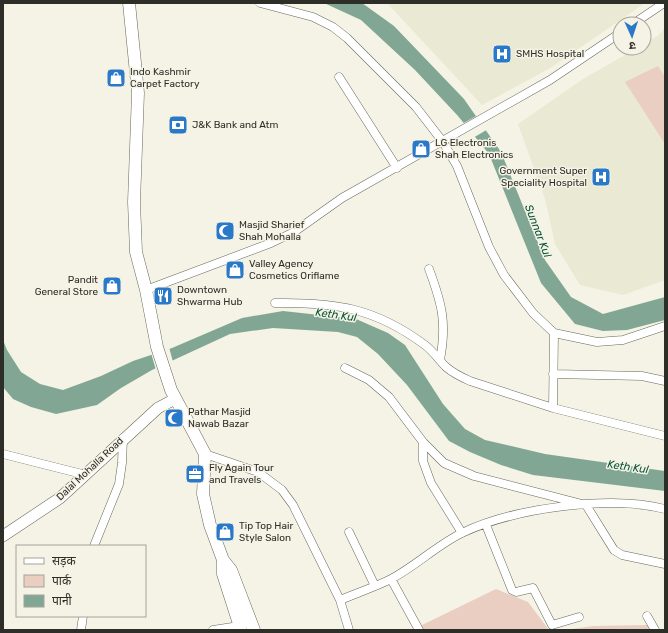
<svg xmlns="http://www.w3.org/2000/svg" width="668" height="633" font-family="Rubik,'Noto Sans Devanagari',sans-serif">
<rect width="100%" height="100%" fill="#f4f3e5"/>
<path fill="#eae9d4" d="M 387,3 L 645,3 L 552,67 L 482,105 Z
M 665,28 L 665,280 L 623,295 L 580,285 L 555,244 L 545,199 L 518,124 L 583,79 L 637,48 L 644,48 L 644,44 L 659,35 Z"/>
<path fill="#eacec2" d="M 658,66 L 665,77 L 665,144 L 625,82 Z
M 496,589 L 528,602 L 549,630 L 422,630 L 420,626 Z
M 648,625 L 656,630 L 565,630 L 593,626 Z"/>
<path fill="#81a794" d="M 324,3 L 362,3 L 394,26 L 464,99 L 501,152 L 545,260 L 571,297 L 603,314 L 665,297 L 665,320 L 627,330 L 603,331 L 575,324 L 541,283 L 489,154 L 458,116 L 415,70 L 361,20 Z
M 283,311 L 356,319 L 388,333 L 405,345 L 443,404 L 465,429 L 485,440 L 545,454 L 665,471 L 665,491 L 533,475 L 501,465 L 470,452 L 449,441 L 407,385 L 378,354 L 357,337 L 338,332 L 273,328 L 230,334 L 152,370 L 121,388 L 97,405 L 56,414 L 31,407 L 13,399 L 3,387 L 3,340 L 7,350 L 21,372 L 40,384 L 63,390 L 101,376 L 133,361 L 172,348 L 242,318 Z"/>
<path fill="#f4f3e5" d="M 478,115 L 488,129 L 473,138 L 462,124 Z
M 169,347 L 173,362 L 156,370 L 151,353 Z"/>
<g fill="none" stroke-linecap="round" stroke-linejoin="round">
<g stroke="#68685c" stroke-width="9">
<path id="minor" d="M 260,3 L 313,17 L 333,27 L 347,38 L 416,107 L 443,142 L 457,166 L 489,247 L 504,275 L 533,313 L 554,333 L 597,342 L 623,340 L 665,326
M 633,24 L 664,3
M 339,77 L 397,168
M 429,269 C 442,304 447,323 440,360
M 146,290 L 271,243 L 294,232 L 342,198 L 550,80 L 620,33
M 275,303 C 336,302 375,308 425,345 C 433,351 439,360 446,367 C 453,373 461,377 470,381 L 553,408 L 665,436
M 345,368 L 369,380 L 389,397 L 423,442 L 444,463 L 474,476 L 586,505 L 614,550 L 622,555 L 665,564
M 553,374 L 642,376 L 665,381
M 553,408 L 554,333
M 423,442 L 423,461 L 431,483 L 462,533
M 3,454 L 86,475
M 205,454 L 258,472 L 282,490 L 293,505 L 340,600 L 349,630
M 486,525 L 512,590 L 516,592 L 533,588 L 552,625 L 579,617
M 349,532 L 375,586
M 94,546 L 119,484 L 122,463 L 123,438
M 391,579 L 419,630
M 340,600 C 357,593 375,587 391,579 C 416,566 437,545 462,533 C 514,508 610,495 665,509
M 647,616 L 655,630
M 81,630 L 83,616
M 213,630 L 239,626"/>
</g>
<g stroke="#68685c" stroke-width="12">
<path id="tertiary" d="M 3,536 L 60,498 L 158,408 L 175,399"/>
</g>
<g stroke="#68685c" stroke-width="13">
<path id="secondary" d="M 129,3 L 138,93 L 134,202 L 136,252 L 146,290 L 157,347 L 171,390 L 205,454 L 203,494 L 210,525 L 223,560 L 223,574 L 241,630
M 223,560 L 231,570 L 254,630"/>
</g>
<use href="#minor" stroke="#fff" stroke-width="8"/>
<use href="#tertiary" stroke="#fff" stroke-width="11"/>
<use href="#secondary" stroke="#fff" stroke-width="12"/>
</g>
<defs>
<g id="hospital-square" transform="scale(1)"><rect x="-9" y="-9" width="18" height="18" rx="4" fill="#2a78c8" stroke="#f4f3e5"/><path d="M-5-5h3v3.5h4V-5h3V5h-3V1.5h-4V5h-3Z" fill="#fff"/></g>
<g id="shop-square" transform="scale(1)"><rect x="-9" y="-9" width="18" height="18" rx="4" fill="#2a78c8" stroke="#f4f3e5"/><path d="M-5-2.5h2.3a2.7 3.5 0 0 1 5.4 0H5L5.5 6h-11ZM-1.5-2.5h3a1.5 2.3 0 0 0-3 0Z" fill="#fff"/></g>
<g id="bank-square" transform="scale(1)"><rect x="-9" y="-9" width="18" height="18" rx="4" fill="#2a78c8" stroke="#f4f3e5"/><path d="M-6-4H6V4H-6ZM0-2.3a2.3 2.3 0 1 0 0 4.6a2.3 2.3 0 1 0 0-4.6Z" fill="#fff"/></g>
<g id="mosque-square" transform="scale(1)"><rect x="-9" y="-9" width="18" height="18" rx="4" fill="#2a78c8" stroke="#f4f3e5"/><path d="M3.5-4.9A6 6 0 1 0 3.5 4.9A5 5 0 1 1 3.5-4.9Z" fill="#fff"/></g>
<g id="restaurant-square" transform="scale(1)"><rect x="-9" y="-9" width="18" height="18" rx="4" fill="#2a78c8" stroke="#f4f3e5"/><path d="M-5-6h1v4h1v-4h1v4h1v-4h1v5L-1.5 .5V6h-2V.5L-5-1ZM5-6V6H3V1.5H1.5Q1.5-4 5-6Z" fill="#fff"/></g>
<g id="office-square" transform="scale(1)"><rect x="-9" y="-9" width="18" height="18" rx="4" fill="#2a78c8" stroke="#f4f3e5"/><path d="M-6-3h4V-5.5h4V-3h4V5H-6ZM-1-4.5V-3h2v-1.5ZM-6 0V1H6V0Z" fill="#fff"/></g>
</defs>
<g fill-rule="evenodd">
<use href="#hospital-square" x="502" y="54"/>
<use href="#shop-square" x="116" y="78"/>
<use href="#bank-square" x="178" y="125"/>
<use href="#shop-square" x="421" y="149"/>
<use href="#hospital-square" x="601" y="177"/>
<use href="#mosque-square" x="225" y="231"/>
<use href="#shop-square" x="235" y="270"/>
<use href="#shop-square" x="112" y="286"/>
<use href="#restaurant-square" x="163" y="296"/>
<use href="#mosque-square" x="174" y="418"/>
<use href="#office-square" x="195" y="474"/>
<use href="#shop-square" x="225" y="532"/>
</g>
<g text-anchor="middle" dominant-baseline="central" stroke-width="3" stroke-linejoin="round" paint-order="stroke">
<g font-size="10" fill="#2e2e29" stroke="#f4f3e5" text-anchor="start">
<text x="516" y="54">SMHS Hospital</text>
<text x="130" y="72">Indo Kashmir<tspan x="130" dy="12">Carpet Factory</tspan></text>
<text x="192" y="125">J&amp;K Bank and Atm</text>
<text x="435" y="143">LG Electronis<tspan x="435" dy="12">Shah Electronics</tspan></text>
<text x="587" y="171" text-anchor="end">Government Super<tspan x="587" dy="12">Speciality Hospital</tspan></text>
<text x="239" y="225">Masjid Sharief<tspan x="239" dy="12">Shah Mohalla</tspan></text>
<text x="249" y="264">Valley Agency<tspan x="249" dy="12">Cosmetics Oriflame</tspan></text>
<text x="98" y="280" text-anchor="end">Pandit<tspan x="98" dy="12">General Store</tspan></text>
<text x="177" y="290">Downtown<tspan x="177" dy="12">Shwarma Hub</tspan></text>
<text x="188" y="412">Pathar Masjid<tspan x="188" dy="12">Nawab Bazar</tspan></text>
<text x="209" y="468">Fly Again Tour<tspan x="209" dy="12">and Travels</tspan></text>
<text x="239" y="526">Tip Top Hair<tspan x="239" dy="12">Style Salon</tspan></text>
</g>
<g font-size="10" fill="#2e2e29" stroke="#f4f3e5">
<text transform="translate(90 469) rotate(-43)">Dalal Mohalla Road</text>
</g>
<g font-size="11" font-style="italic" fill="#09533a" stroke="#f4f3e5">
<text transform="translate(538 231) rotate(69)">Sunnar Kul</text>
<text transform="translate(336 315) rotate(8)">Keth Kul</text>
<text transform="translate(628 467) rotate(8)">Keth Kul</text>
</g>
</g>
<rect width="668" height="633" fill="none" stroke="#2e2e29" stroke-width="8"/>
<rect x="16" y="545" width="130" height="72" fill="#f4f3e5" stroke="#a5a49a"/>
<rect x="24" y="558" width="20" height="6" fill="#ffffff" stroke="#a5a49a"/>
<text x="52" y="565" font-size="12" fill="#2e2e29">सड़क</text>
<rect x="24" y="575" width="20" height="12" fill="#eacec2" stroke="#a5a49a"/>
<text x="52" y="585" font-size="12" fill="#2e2e29">पार्क</text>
<rect x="24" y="595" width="20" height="12" fill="#81a794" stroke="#a5a49a"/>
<text x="52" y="605" font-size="12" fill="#2e2e29">पानी</text>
<g transform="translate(632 36) rotate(177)"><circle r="19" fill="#f4f3e5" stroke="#a5a49a"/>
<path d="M0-3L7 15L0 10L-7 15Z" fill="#2a78c8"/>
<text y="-6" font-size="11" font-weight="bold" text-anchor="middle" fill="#2e2e29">उ</text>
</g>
</svg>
